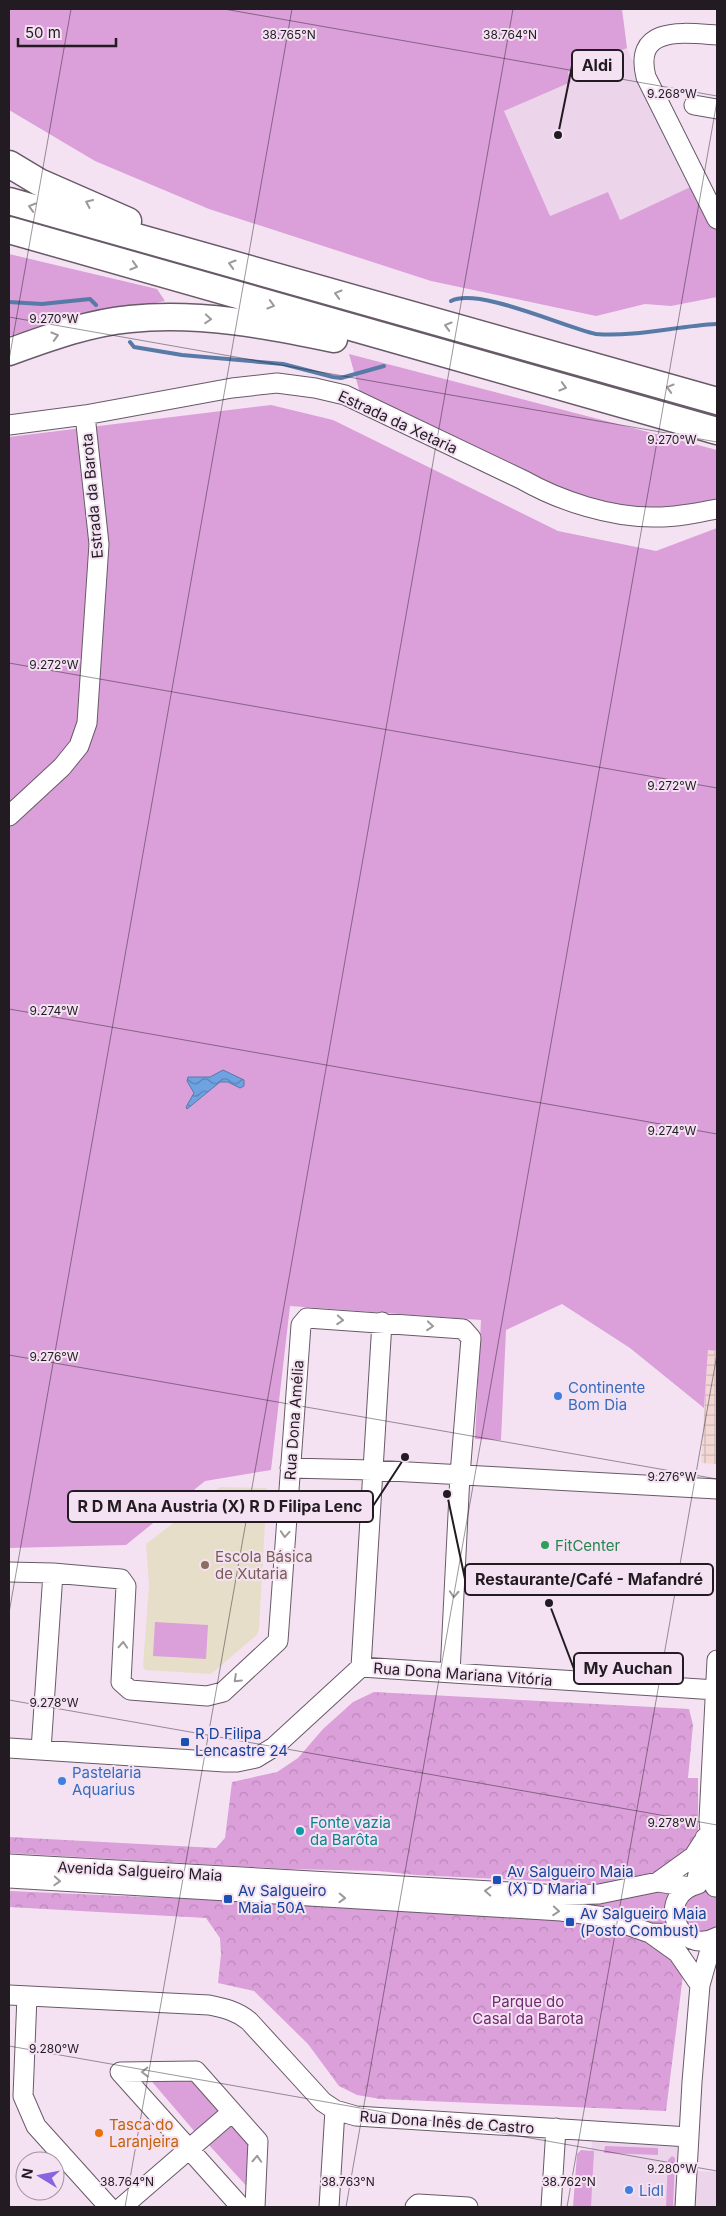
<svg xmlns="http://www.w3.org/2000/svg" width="726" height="2216" font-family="Inter,sans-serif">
<defs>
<pattern id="industrial-grid" width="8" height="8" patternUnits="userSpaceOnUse" patternTransform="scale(1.25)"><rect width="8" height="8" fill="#f2d7d5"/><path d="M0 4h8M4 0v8" fill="none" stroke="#cfb8b7"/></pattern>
<pattern id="park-crowns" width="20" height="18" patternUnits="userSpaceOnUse" patternTransform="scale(1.25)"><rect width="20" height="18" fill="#db9fd9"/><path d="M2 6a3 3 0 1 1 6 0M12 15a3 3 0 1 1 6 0" fill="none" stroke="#bc88ba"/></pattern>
<pattern id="water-waves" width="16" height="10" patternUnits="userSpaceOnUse" patternTransform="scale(1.25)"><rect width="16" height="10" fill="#6ea2e1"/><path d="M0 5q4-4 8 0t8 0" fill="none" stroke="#5a83b6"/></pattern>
</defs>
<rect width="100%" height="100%" fill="#f4e2f3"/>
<path fill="#ecd4eb" d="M 627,48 L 631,58 L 646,77 L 699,183 L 619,220 L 608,192 L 550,216 L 504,110 L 571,82 L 568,72 Z
M 592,2137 L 678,2144 L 675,2207 L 589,2207 Z
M 694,2171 L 717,2172 L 717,2207 L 693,2207 Z"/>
<path fill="url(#industrial-grid)" d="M 708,1350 L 717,1351 L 717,1464 L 701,1463 Z"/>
<path fill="#e6dec9" d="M 220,1487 L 267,1488 L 259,1629 L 257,1635 L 211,1674 L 145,1670 L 143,1666 L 149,1585 L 146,1544 Z"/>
<path fill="#db9fd9" d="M 9,9 L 622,9 L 627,48 L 568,72 L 571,82 L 504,111 L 550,216 L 608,192 L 620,220 L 699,183 L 717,223 L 717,297 L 671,306 L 645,304 L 596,316 L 431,281 L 209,209 L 95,161 L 9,110 Z
M 9,254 L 157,289 L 165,301 L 55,323 L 9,336 Z
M 349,354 L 717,450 L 717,498 L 710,501 L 672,507 L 623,508 L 577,496 L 360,393 Z
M 271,405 L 333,420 L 558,531 L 656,551 L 717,528 L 717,1351 L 708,1350 L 704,1408 L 630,1348 L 562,1304 L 506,1330 L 501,1440 L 475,1439 L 481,1320 L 290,1306 L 271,1470 L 205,1481 L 126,1545 L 9,1548 L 9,437 Z
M 155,1622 L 208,1625 L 206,1659 L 153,1656 Z
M 679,1888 L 674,1931 L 566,1904 Z
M 698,1891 L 705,1891 L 717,1896 L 717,1928 L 697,1933 L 686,1926 L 682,1905 Z
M 196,2076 L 229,2114 L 201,2139 L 148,2077 Z
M 235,2122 L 252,2142 L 252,2192 L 208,2144 Z
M 605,2146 L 658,2148 L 658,2155 L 604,2153 Z
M 581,2150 L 594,2151 L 591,2207 L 573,2207 L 577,2154 Z
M 672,2156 L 675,2158 L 673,2207 L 666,2207 L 668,2160 Z"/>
<path fill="url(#park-crowns)" d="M 374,1692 L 689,1709 L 693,1725 L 688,1778 L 698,1778 L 698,1833 L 687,1853 L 665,1870 L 599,1884 L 416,1875 L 379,1871 L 288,1869 L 9,1853 L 9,1837 L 216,1848 L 225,1838 L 232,1782 L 277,1772 L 298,1758 L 323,1729 L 353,1702 Z
M 9,1891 L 213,1900 L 313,1902 L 577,1919 L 621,1930 L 659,1943 L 684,1967 L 666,2111 L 380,2099 L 357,2095 L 339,2086 L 308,2044 L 254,1991 L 218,1983 L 221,1954 L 220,1938 L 206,1918 L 9,1907 Z"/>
<path fill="url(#water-waves)" stroke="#577aa7" d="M 223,1070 L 244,1080 L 244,1086 L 240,1088 L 228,1082 L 220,1082 L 187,1109 L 186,1107 L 194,1093 L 187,1081 L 188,1077 L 210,1077 Z"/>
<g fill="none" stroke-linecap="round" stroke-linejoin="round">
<path stroke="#577aa7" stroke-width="4" d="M 451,301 C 478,287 564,327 596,334 C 637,337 676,326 717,324
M 9,302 L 42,304 L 90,299 L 96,305
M 130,342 L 134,347 L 182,355 L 283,364 L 333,377 L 341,378 L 384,366"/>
<g stroke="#695a69" stroke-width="21">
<path id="minor" d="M 717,35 C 684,33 633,25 646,77 L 717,219
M 694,105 L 717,109
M 9,425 L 85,415 L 232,388 L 277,383 L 315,388 L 345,395 L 523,480 C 560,501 612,518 656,517 C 677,517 697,513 717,509
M 9,816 L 62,767 L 79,746 L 87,723 L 99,544 L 85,415
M 290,1468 L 372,1470 L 717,1489
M 9,1572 L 53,1573 L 121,1579 L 126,1586 L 121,1682 L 130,1690 L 207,1696 L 223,1692 L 278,1641 L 301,1325 L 307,1318 L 463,1329 L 471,1338 L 460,1475 L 450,1673
M 361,1667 L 716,1690
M 9,1748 L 225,1762 L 237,1762 L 256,1758 L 274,1747 L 361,1667 L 382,1322
M 41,1750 L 53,1573
M 9,1864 L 562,1895 L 599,1894 L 658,1882 L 690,1887
M 9,1878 L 561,1911 L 605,1917 L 650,1933 L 683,1934
M 658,1882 L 694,1856 L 703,1842
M 696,1884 L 705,1838
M 698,1884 C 654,1895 678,1958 717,1937
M 715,1887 L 709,1820 L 717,1660
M 650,1933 L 678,1953 L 700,1985
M 9,1995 L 209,2005 C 224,2008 237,2011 249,2021 L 323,2102 L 335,2110 L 356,2116 L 689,2137
M 27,1996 L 23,2096 L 36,2126 L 109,2207
M 122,2207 L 232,2112
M 241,2207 L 120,2072 L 196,2071 L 258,2141 L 255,2207
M 329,2207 L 335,2110
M 415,2207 L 418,2204 L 468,2207
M 551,2207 L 556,2128
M 685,2207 L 692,2082 L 700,1985 L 713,1939"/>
</g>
<g stroke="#695a69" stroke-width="29">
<path id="highway" d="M 9,164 L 39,182 L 128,221
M 9,201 L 717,401
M 9,230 L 717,431
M 9,352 C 48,338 88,323 130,319 C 199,312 267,325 334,339"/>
</g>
<use href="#minor" stroke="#fff" stroke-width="19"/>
<use href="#highway" stroke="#fff" stroke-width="26"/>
</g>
<defs><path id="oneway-chevron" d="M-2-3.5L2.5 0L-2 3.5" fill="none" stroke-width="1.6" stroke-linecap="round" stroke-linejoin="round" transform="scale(1.25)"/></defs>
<g stroke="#9c989b">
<use href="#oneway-chevron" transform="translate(89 203) rotate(-156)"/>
<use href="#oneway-chevron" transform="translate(32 207) rotate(-164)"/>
<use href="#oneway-chevron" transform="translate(232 264) rotate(-164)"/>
<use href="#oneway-chevron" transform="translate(134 266) rotate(16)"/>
<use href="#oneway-chevron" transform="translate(338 294) rotate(-164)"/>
<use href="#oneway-chevron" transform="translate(271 305) rotate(16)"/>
<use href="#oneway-chevron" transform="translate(208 319) rotate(4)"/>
<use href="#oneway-chevron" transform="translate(448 326) rotate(-164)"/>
<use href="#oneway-chevron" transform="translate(55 336) rotate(-16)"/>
<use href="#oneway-chevron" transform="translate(563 387) rotate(16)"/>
<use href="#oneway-chevron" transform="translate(670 388) rotate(-164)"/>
<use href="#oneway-chevron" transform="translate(340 1320) rotate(4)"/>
<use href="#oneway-chevron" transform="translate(430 1326) rotate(5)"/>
<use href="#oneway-chevron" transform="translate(285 1534) rotate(94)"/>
<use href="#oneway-chevron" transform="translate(454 1594) rotate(93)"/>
<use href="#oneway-chevron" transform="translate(123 1645) rotate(-87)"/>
<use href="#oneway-chevron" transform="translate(237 1679) rotate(137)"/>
<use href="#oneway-chevron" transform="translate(57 1881) rotate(3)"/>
<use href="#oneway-chevron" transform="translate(488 1891) rotate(-177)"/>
<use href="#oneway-chevron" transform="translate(342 1898) rotate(2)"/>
<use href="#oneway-chevron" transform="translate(556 1911) rotate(4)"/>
<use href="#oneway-chevron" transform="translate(145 2072) rotate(179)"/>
<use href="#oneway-chevron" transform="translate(257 2159) rotate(-87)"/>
</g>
<path fill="none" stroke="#221b21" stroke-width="1" stroke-opacity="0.45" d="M 224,9 L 717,96M 9,317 L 717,442M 9,360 L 71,9M 9,663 L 717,788M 9,1009 L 717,1134M 9,1355 L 717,1479M 9,1613 L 292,9M 9,1700 L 717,1825M 9,2046 L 717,2171M 125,2207 L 513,9M 346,2207 L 717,101M 567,2207 L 717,1354"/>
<g fill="#3f7fe0" stroke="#f4e2f3" stroke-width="2">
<circle cx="558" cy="1396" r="5"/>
<circle cx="62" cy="1781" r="5"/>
<circle cx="629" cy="2190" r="5"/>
</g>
<circle fill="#2e9e5b" stroke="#f4e2f3" stroke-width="2" cx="545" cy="1545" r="5"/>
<circle fill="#8d6e63" stroke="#f4e2f3" stroke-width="2" cx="205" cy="1565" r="5"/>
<g fill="#1a4fb4" stroke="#f4e2f3" stroke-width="2">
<rect x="180" y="1737" width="10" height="10" rx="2.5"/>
<rect x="492" y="1875" width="10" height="10" rx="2.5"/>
<rect x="223" y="1894" width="10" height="10" rx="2.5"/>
<rect x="565" y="1917" width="10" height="10" rx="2.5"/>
</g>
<circle fill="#0f9aa8" stroke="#f4e2f3" stroke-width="2" cx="300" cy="1831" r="5"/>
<circle fill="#e8710a" stroke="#f4e2f3" stroke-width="2" cx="99" cy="2133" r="5"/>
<g text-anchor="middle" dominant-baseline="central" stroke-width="4" stroke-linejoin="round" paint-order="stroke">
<g font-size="15" fill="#221b21" stroke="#f4e2f3">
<text transform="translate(398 422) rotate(25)">Estrada da Xetaria</text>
<text transform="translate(92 496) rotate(-95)">Estrada da Barota</text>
<text transform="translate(294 1420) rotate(-86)">Rua Dona Amélia</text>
<text transform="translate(463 1674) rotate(4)">Rua Dona Mariana Vitória</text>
<text transform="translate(140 1871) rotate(3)">Avenida Salgueiro Maia</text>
<text transform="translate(447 2122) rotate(4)">Rua Dona Inês de Castro</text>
</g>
<g font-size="15" fill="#366cbe" stroke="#f4e2f3" text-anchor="start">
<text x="568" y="1387">Continente<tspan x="568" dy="17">Bom Dia</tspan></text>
<text x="72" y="1772">Pastelaria<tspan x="72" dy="17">Aquarius</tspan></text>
<text x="639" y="2190">Lidl</text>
</g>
<g font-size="15" fill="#27864d" stroke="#f4e2f3" text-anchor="start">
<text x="555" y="1545">FitCenter</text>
</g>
<g font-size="15" fill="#785e54" stroke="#f4e2f3" text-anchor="start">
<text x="215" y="1556">Escola Básica<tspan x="215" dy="17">de Xutaria</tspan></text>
</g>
<g font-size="15" fill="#164399" stroke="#f4e2f3" text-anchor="start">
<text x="195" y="1733">R D Filipa<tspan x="195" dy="17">Lencastre 24</tspan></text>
<text x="507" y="1871">Av Salgueiro Maia<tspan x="507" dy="17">(X) D Maria I</tspan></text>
<text x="238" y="1890">Av Salgueiro<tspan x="238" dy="17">Maia 50A</tspan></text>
<text x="580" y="1913">Av Salgueiro Maia<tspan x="580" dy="17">(Posto Combust)</tspan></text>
</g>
<g font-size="15" fill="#0d838f" stroke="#f4e2f3" text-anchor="start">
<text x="310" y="1822">Fonte vazia<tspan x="310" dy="17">da Barôta</tspan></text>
</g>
<g font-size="15" fill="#722872" stroke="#f4e2f3">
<text x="528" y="2001">Parque do<tspan x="528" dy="17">Casal da Barota</tspan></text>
</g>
<g font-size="15" fill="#c56008" stroke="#f4e2f3" text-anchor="start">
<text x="109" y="2124">Tasca do<tspan x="109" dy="17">Laranjeira</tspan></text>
</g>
</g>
<g font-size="12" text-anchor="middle" fill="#221b21" stroke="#f4e2f3" stroke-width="4" stroke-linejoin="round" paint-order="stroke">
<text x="289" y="39">38.765°N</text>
<text x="510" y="39">38.764°N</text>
<text x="672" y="98">9.268°W</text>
<text x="54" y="323">9.270°W</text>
<text x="672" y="444">9.270°W</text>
<text x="54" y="669">9.272°W</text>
<text x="672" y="790">9.272°W</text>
<text x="54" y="1015">9.274°W</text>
<text x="672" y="1135">9.274°W</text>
<text x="54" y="1361">9.276°W</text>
<text x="672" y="1481">9.276°W</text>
<text x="54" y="1707">9.278°W</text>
<text x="672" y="1827">9.278°W</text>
<text x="54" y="2053">9.280°W</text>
<text x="672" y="2173">9.280°W</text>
<text x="127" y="2186">38.764°N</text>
<text x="348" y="2186">38.763°N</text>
<text x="569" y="2186">38.762°N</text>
</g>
<path fill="none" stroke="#221b21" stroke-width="2" d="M558 135L572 66M405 1457L373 1506M447 1494L465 1579M549 1603L574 1669"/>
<g fill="#221b21" stroke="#f4e2f3" stroke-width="2">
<circle cx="558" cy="135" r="5"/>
<circle cx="405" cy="1457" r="5"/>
<circle cx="447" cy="1494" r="5"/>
<circle cx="549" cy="1603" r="5"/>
</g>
<g fill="#f4e2f3" stroke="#221b21" stroke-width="2">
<rect x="572" y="50" width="51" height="31" rx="5"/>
<rect x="68" y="1491" width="305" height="31" rx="5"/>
<rect x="465" y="1564" width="248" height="31" rx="5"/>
<rect x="574" y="1653" width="109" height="31" rx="5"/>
</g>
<g font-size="16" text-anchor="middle" font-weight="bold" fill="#221b21">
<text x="597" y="71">Aldi</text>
<text x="220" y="1512">R D M Ana Austria (X) R D Filipa Lenc</text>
<text x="589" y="1585">Restaurante/Café - Mafandré</text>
<text x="628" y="1674">My Auchan</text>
</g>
<rect width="726" height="2216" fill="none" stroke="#221b21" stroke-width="20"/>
<g transform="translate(40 2176) rotate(280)"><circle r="24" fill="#f4e2f3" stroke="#a0929f"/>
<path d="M0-4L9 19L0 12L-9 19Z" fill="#8a63de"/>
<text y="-8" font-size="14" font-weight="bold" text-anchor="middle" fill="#221b21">N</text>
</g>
<path d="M18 38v8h98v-8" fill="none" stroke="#221b21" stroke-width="2.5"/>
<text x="25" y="38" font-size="15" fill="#221b21" stroke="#f4e2f3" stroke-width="4" paint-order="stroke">50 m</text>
</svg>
